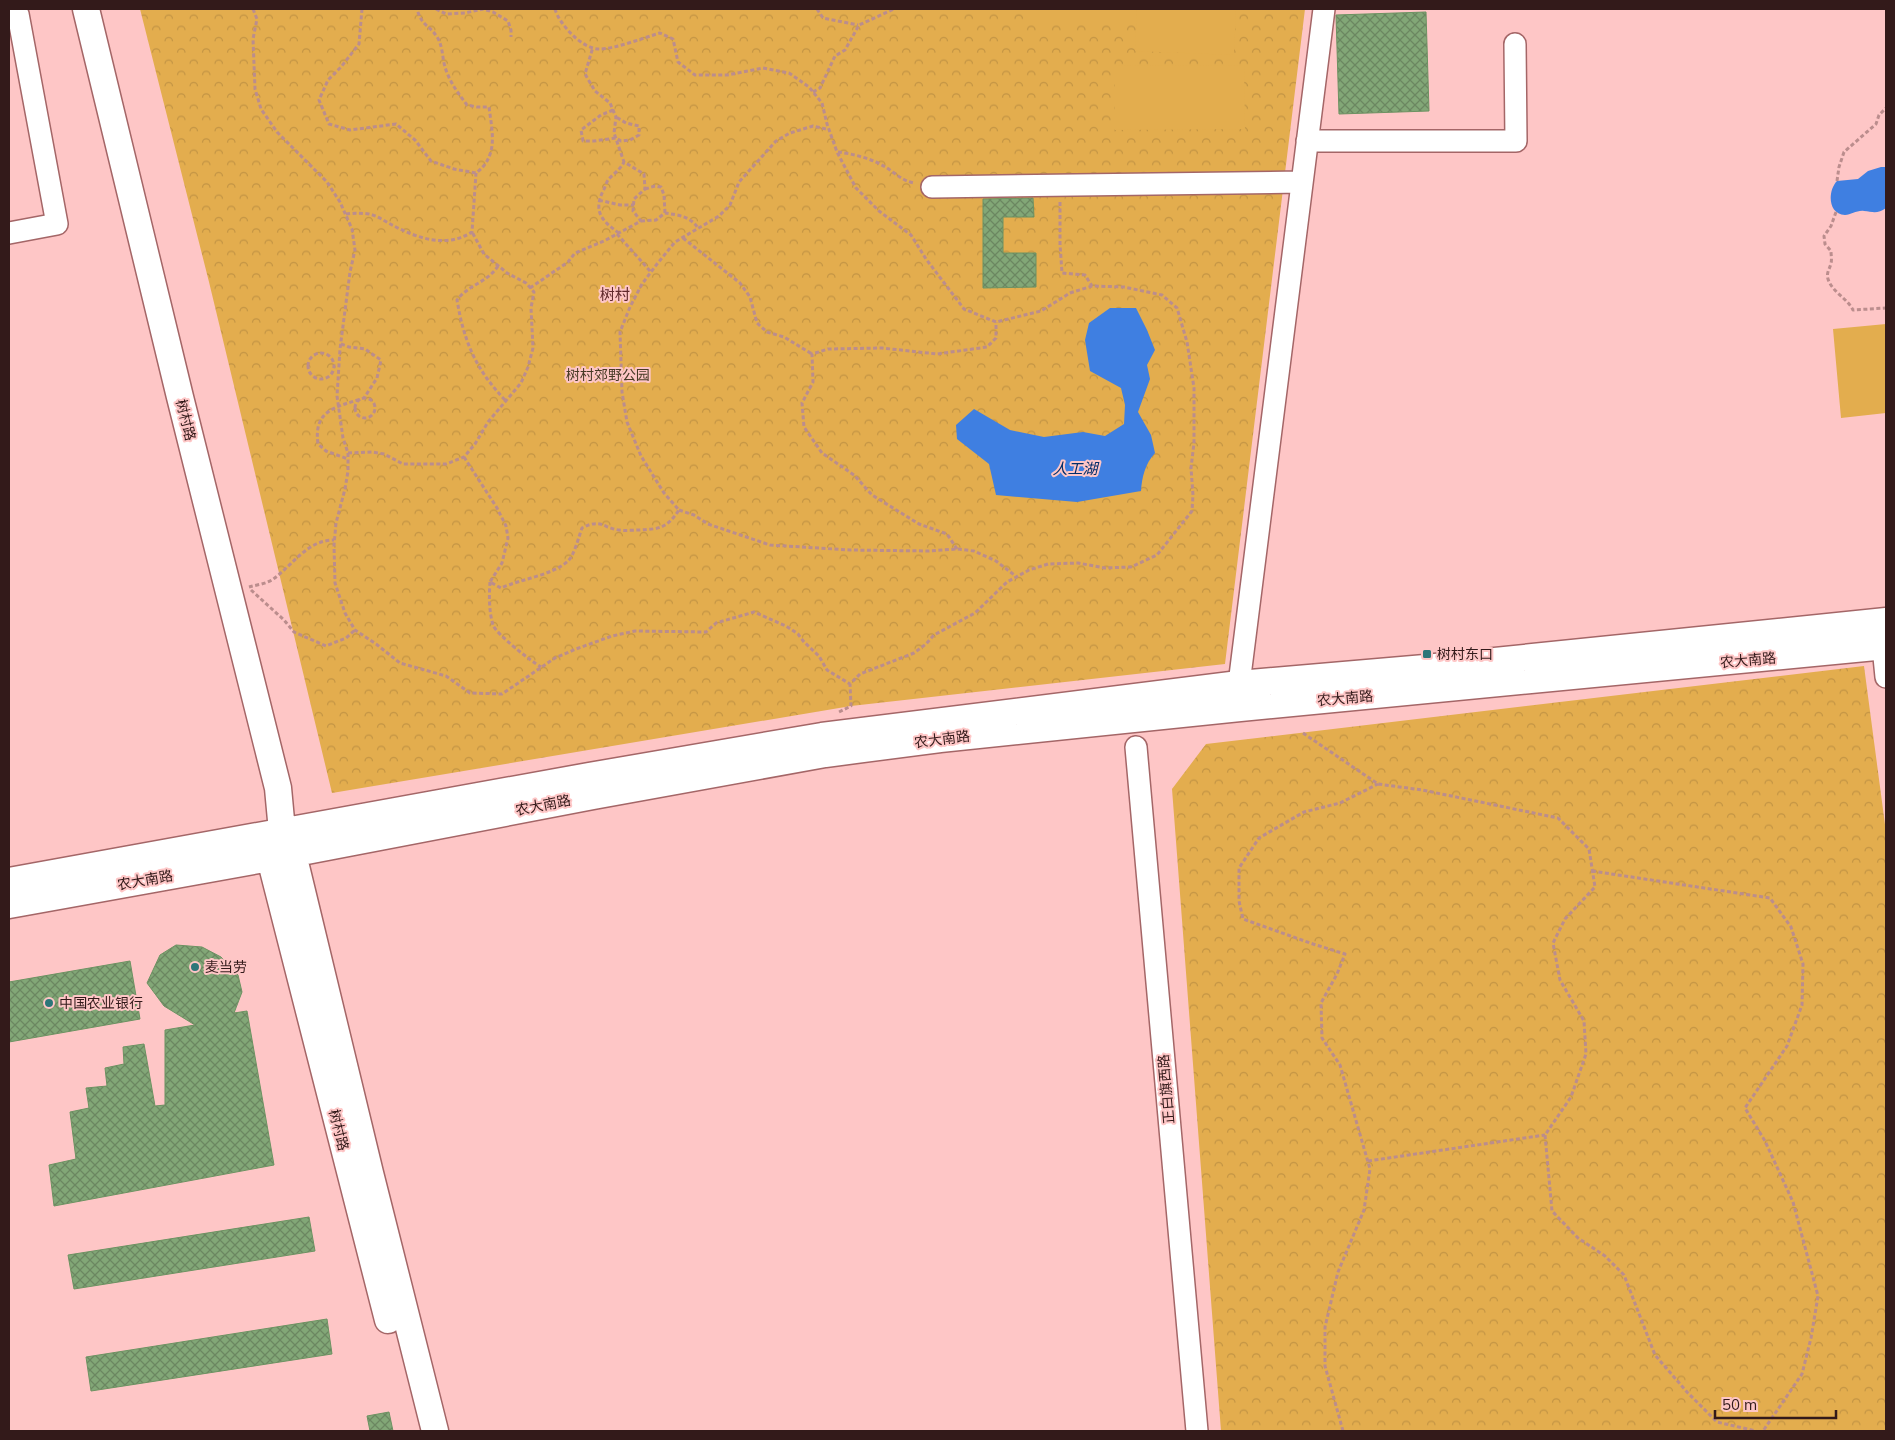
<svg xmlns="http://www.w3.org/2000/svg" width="1895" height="1440" font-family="Mulish,'Noto Sans SC',sans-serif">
<defs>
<pattern id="park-crowns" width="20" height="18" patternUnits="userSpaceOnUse" patternTransform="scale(1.25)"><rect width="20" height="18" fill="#e3ad4e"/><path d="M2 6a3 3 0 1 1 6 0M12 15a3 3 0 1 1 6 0" fill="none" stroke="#c39444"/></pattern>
<pattern id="building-cross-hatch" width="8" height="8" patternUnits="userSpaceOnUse" patternTransform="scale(1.25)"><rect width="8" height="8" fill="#82a777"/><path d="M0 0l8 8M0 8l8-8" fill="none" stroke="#6b8761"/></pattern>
</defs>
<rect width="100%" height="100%" fill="#fec6c6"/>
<path fill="url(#park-crowns)" d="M 140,9 L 1305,9 L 1225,664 L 851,706 L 332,793 L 209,282 Z
M 1864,666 L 1886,832 L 1886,1431 L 1221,1431 L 1172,789 L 1206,744 Z"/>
<path fill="#e3ad4e" d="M 1036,9 L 1125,9 L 1125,25 L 1036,25 Z
M 1137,9 L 1236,9 L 1234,55 L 1135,51 Z
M 1244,65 L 1245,129 L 1115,130 L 1115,66 Z
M 1886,324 L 1886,413 L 1841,418 L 1833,329 Z"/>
<path fill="#3f7fe1" d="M 1881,167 L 1886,167 L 1886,208 C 1878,214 1873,212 1864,211 C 1857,210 1851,215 1845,215 C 1827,214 1828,190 1837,181 L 1858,179 L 1868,171 Z
M 1110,308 L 1136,308 L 1147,330 L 1155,350 L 1147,365 L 1150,379 L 1138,412 L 1151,435 L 1155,453 C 1145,464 1142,477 1141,491 L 1077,502 L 996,495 L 989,464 L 957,439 L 956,425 L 974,409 L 1010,430 L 1044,437 L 1083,432 L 1105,436 L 1124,424 L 1125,405 L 1121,388 L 1090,371 L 1085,340 L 1089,323 Z"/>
<path fill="url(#building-cross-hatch)" stroke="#6d9262" d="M 1426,12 L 1429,111 L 1339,114 L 1336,15 Z
M 1033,198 L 1034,217 L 1003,217 L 1003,253 L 1036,253 L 1036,287 L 983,288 L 983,199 Z
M 176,945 L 202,947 L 221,957 L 238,975 L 242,992 L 234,1013 L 247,1011 L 274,1165 L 54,1206 L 49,1165 L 76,1159 L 70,1112 L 89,1108 L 86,1088 L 107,1086 L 105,1068 L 124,1064 L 123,1047 L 144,1044 L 155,1106 L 165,1105 L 165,1030 L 195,1025 L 164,1006 L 147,983 L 160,955 Z
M 130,961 L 140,1019 L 9,1042 L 9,982 Z
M 309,1217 L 315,1251 L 74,1289 L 68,1255 Z
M 327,1319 L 332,1354 L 91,1391 L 86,1357 Z
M 389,1412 L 393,1431 L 370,1431 L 367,1416 Z"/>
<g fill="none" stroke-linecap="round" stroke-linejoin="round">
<g stroke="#a46667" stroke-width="24">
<path id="minor" d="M 1307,141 L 1516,141 L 1515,44
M 932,187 L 1302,182
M 9,233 L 57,224 L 18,14
M 1883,647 L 1886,677
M 1239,684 L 1324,9
M 1136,747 L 1197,1431"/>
</g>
<g stroke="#a46667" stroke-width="29">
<path id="major" d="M 86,9 L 180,397 L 278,788 L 282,831 L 293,854 L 370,1173 L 435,1431
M 276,843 L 270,858 L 388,1320
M 9,881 L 589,776 L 822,736 L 1239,684 L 1425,668 L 1886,621
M 9,905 L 270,858 L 593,796 L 825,754 L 940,739 L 1240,708 L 1886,646"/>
</g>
<path stroke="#bb8d8d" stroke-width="3" stroke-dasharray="4 2.5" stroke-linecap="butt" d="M 253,9 L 257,19 L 253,39 L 255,89 L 261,109 L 277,132 L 327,182 L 340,202 L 352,229 L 355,250 L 350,272 L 340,349 L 337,396 L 343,438 L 348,453 L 348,471 L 345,489 L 336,523 L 334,545 L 335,583 L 345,613 L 355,630 L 376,644 L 400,663 L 446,676 L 470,693 L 502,694 L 555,658 L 576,649 L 612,636 L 635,631 L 706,632 L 716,623 L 754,612 L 786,626 L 798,634 L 804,642 L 819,656 L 827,670 L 850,684
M 362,9 L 359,44 L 341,67 L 328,80 L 319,100 L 329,124 L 350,130 L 396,124 L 415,140 L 431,161 L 454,169 L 476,173 C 499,156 492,131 489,107 L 477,107 L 467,105 C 458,93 449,81 445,67 C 442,57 443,46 437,37 C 429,24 422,27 417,9
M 436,9 L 446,14 L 465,13 L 483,9 L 493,12 L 508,21 L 511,30 L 511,37
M 555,9 C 559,24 582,49 599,49 C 615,49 643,38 660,33 L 673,39 L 678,62 L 695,75 L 727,75 L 763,68 L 789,73 L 809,87 L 822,103 L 827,124 L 837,152 L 856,188 L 879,211 L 911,235 L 926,259 L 964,309 L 996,322 L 1041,311 L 1070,293 L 1092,286 L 1124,287 L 1162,295 L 1177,308 L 1187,342 L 1194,388 L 1194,443 L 1191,468 L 1193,495 L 1192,511 L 1157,555 L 1131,567 L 1105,568 L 1078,563 L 1048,564 L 1029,570 L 1007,582 L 975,613 L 934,635 L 926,644 L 914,653 L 860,674 L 850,684 L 851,706 L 839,712
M 817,9 L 823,18 L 858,25
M 813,92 L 820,88 L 835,56 L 845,50 L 859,25 L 894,9
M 613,110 L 601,115 L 581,130 L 583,141 L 594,141 L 616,138 L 621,141 L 630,140 L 639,135 L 639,126 L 626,123 L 616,117
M 838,152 C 854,154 873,159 887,168 C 896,174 903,181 914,183
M 1837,181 L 1839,167 L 1844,152 L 1876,124 L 1879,115 L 1886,108
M 645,189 L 655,186 L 661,187 L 664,195 L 665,213
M 599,200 L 620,205 L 634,205
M 1060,202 L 1060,244 L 1062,273 L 1085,275 L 1092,286
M 1836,212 L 1831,226 L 1824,236 L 1825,244 L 1831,251 C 1831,255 1832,260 1831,263 C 1830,269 1826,272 1828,279 C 1832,292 1847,298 1853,310 L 1886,308
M 346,214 C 354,213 361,213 369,214 C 378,216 386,222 394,226 C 419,239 447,248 472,232 L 476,173
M 641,221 L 656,220 L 665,213 C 678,215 690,216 698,228
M 619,233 C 602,221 593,212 603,191 C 605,188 606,183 608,180 C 613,174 620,170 624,162
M 617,234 L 651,272
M 683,238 L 740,283 L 750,297 L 757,323 L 767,332 L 784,337 L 812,354
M 498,266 C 488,282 468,285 457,300 C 464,342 476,370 506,401
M 530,288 L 568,262 L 575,253 L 604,241 L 641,221 L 633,211 L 634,199 L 645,189 L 644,174 L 624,162 L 614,133 L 616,117 L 610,103 L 595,91 L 585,74 L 593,47
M 341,344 L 349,347 L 365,349 L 381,360 L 377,378 L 364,398 C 337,407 313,409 318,444 L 326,451 L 348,459
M308 366a13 13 0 1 1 26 0a13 13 0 1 1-26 0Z
M355 408a10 10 0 1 1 20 0a10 10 0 1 1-20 0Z
M 348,453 L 372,452 L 384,454 L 403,464 L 446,464 L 464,457 L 475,444 L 488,422 L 521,383 L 528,367 L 533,348 L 531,308 L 534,292 L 526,283 L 507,273 L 484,254 L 472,232
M 464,457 L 497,508 L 506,526 L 508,538 L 502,563 L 490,582 L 501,588 C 521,579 553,575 568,561 C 574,556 579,536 582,528 C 601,518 603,528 619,530 C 626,531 633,530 639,530 C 660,529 667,528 679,510 L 664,493 L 641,456 L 627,422 L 622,392 L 620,332 L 630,307 L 642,284 L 657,264 L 675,242 L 719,216 L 730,205 L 739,182 L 776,141 L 790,133 L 813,126 L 830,130
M 679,510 L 694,515 L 708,524 L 770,545 L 850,550 L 929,551 L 957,549 L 974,551 L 996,561 L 1017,577
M 957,549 L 947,534 L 919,524 L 872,495 L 854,475 L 822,453 L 804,427 L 802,403 L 813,382 L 812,354 L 828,349 L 882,348 L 937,354 L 987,347 L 996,338 L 996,322
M 490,582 C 489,595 489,612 493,625 C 497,635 531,661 541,667
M 249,587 C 256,585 265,584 272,580 C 292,566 307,540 334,540
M 251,590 L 284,620 L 294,632 L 326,646 L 346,638 L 355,630
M 1303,733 L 1378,784 L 1422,790 L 1558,818 L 1589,849 L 1595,887 L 1565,919 L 1553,943 L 1560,980 L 1584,1021 L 1586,1054 L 1571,1097 L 1545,1135 L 1552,1211 L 1578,1238 L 1605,1256 L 1624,1275 L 1655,1355 L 1687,1392 L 1717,1422 L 1756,1431
M 1592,871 L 1770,898 L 1791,927 L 1803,964 L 1802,1005 L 1787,1046 L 1745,1108 L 1765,1141 L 1793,1202 L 1818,1296 L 1811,1338 L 1802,1374 L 1763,1431
M 1368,1161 L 1545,1135
M 1343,1431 L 1325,1366 L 1325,1327 L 1338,1272 L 1364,1210 L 1370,1169 L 1340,1065 L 1322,1038 L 1321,1003 L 1337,974 L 1345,954 L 1313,944 L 1243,919 L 1239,901 L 1239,868 L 1259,838 L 1304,812 L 1340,803 L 1378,784"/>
<use href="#minor" stroke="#fff" stroke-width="21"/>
<use href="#major" stroke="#fff" stroke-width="26"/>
</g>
<g fill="#2c7679" stroke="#fec6c6" stroke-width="2">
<rect x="1422" y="649" width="10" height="10" rx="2.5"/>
<circle cx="195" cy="967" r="5"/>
<circle cx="49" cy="1003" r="5"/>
</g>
<g text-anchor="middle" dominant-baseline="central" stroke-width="4" stroke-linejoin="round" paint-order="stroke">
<g font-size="14" fill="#473a25" stroke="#fec6c6">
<text x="608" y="375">树村郊野公园</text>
</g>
<g font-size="14" fill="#331a1a" stroke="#fec6c6">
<text transform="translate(186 420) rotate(76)">树村路</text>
<text transform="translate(1748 660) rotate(-5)">农大南路</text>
<text transform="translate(1345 698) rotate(-5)">农大南路</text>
<text transform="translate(942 739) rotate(-7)">农大南路</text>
<text transform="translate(543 805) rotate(-11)">农大南路</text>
<text transform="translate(145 880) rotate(-10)">农大南路</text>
<text transform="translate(1166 1089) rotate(-95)">正白旗西路</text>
<text transform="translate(339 1130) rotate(76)">树村路</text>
</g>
<g font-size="14" fill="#331a1a" stroke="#fec6c6" text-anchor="start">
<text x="1437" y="654">树村东口</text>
<text x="205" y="967">麦当劳</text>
<text x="59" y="1003">中国农业银行</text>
</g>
<g font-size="15" fill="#60282b" stroke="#fec6c6">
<text x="615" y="294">树村</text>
</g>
<g font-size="15" font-style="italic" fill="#022d6a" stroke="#fec6c6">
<text x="1075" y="468">人工湖</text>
</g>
</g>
<rect width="1895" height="1440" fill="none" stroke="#331a1a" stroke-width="20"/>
<path d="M1715 1410v8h121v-8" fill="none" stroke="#331a1a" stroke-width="2.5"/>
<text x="1722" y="1410" font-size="15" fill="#331a1a" stroke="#fec6c6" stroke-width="4" paint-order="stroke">50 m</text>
</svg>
